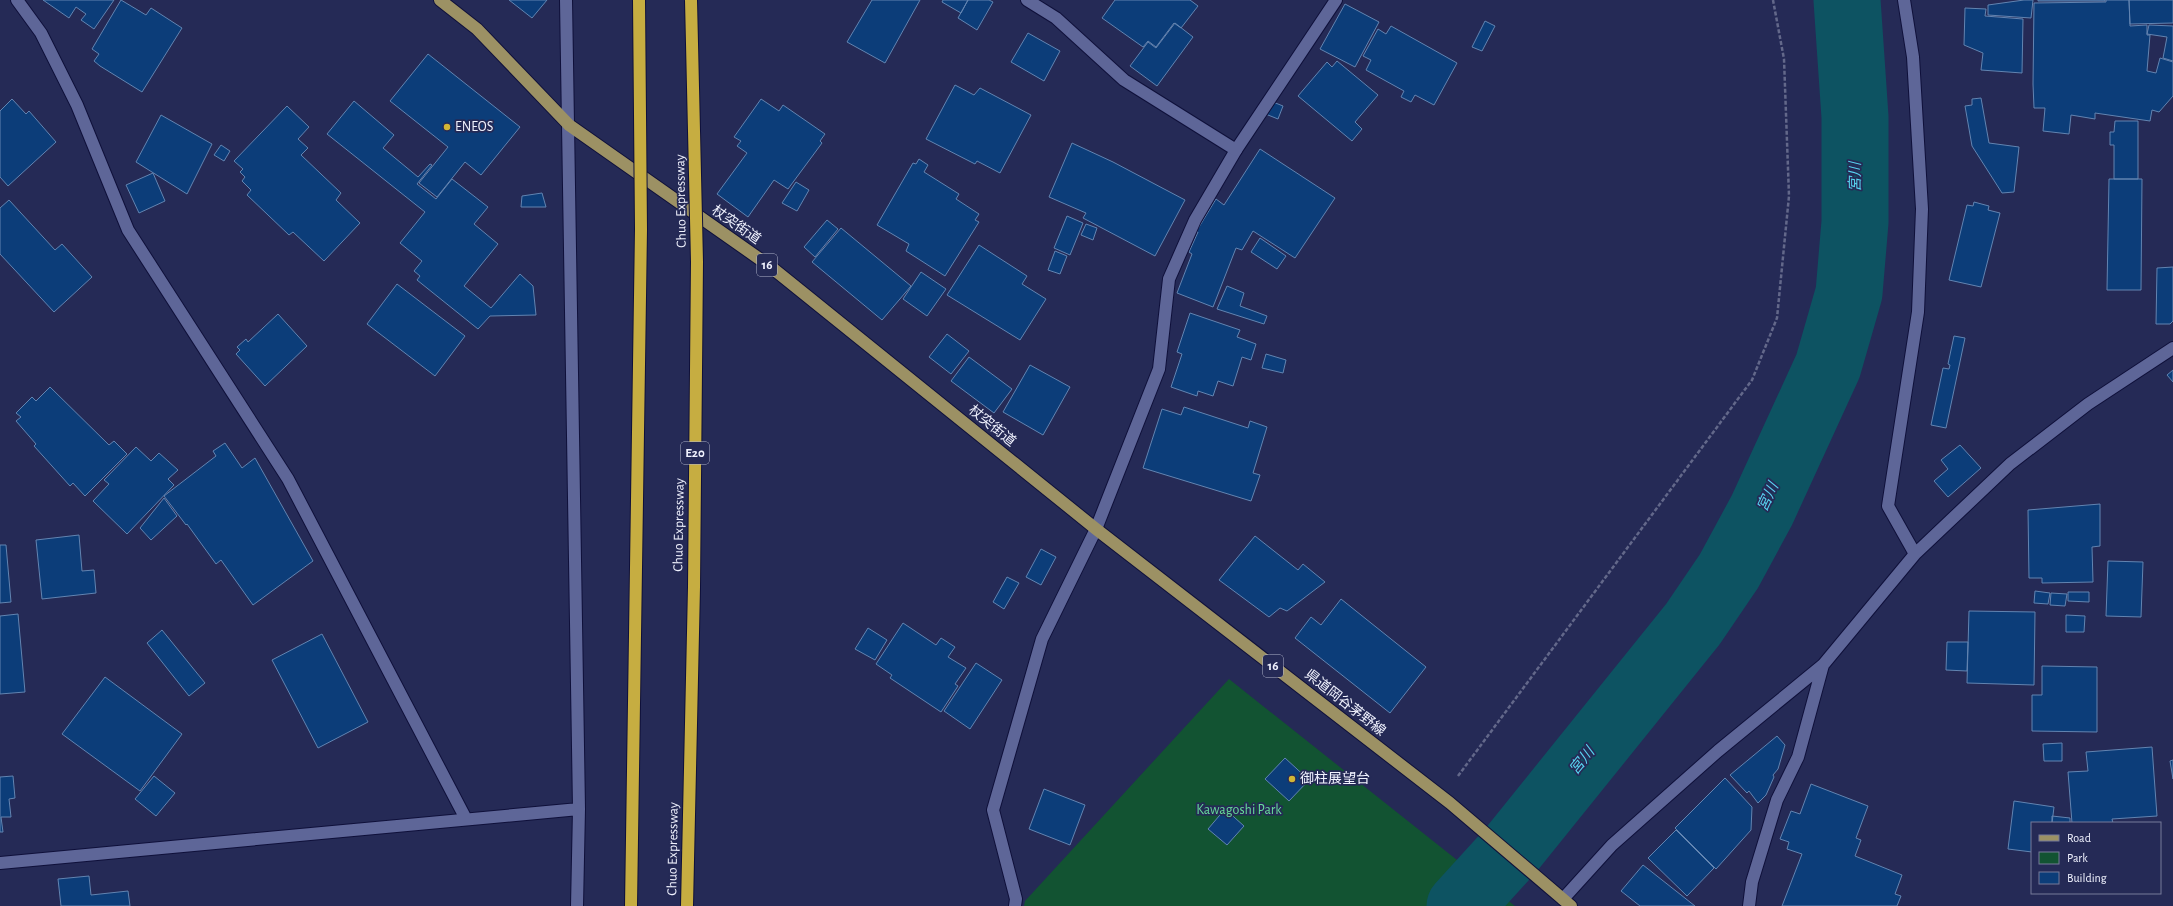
<svg xmlns="http://www.w3.org/2000/svg" width="2173" height="906" font-family="'Alegreya Sans','Noto Sans JP',sans-serif">
<rect width="100%" height="100%" fill="#252a56"/>
<path fill="#125332" d="M 1229,679 L 1515,906 L 1024,906 L 1025,901 Z"/>
<g fill="none" stroke-linecap="round" stroke-linejoin="round">
<path stroke="#0d5362" stroke-width="67" d="M 1460,906 L 1511,850 L 1693,624 L 1729,571 L 1762,510 L 1828,366 L 1849,293 L 1855,222 L 1855,117 L 1847,0"/>
</g>
<path fill="#0c3d79" stroke="#6284b1" d="M 43,0 L 114,0 L 94,29 L 81,20 L 86,14 L 76,7 L 69,18 Z
M 121,0 L 146,15 L 151,8 L 182,28 L 142,92 L 100,66 L 94,61 L 99,54 L 92,49 Z
M 509,0 L 547,0 L 532,18 Z
M 872,0 L 920,0 L 885,63 L 847,42 Z
M 943,0 L 968,0 L 961,13 L 942,2 Z
M 968,0 L 989,0 L 993,2 L 977,30 L 958,18 Z
M 1115,0 L 1190,0 L 1198,6 L 1181,28 L 1174,23 L 1156,47 L 1148,41 L 1143,47 L 1102,18 Z
M 2024,0 L 2033,0 L 2031,18 L 1988,15 L 1988,5 Z
M 2038,0 L 2105,0 L 2105,1 L 2038,1 Z
M 2106,0 L 2129,0 L 2130,26 L 2147,25 L 2147,35 L 2150,35 L 2147,71 L 2156,73 L 2160,58 L 2173,62 L 2173,96 L 2159,112 L 2152,110 L 2150,121 L 2095,113 L 2095,119 L 2071,115 L 2069,134 L 2043,131 L 2045,108 L 2034,108 L 2033,84 L 2034,3 L 2106,2 Z
M 2129,0 L 2173,0 L 2173,23 L 2130,24 Z
M 1345,4 L 1379,22 L 1355,67 L 1320,49 Z
M 1965,8 L 1986,9 L 1985,16 L 2023,19 L 2022,73 L 1981,70 L 1983,53 L 1964,45 Z
M 1485,21 L 1495,26 L 1482,51 L 1472,47 Z
M 1175,23 L 1193,37 L 1157,86 L 1130,66 L 1148,42 L 1156,48 Z
M 2149,25 L 2173,26 L 2173,61 L 2163,58 L 2167,37 L 2147,34 Z
M 1391,26 L 1457,63 L 1434,105 L 1415,95 L 1411,102 L 1401,97 L 1404,91 L 1366,70 L 1371,60 L 1363,56 L 1378,29 L 1386,34 Z
M 1028,33 L 1060,51 L 1044,81 L 1011,62 Z
M 428,54 L 520,127 L 481,175 L 465,162 L 437,197 L 419,183 L 448,147 L 390,101 Z
M 1337,61 L 1378,95 L 1355,122 L 1362,129 L 1352,141 L 1298,96 L 1327,62 L 1332,67 Z
M 955,85 L 974,95 L 980,88 L 1031,115 L 1000,173 L 977,161 L 975,164 L 926,139 Z
M 1981,98 L 1989,143 L 2019,147 L 2014,192 L 2002,193 L 1972,146 L 1965,106 L 1972,105 L 1972,99 Z
M 12,99 L 26,114 L 29,111 L 56,142 L 8,186 L 0,177 L 0,111 Z
M 761,99 L 779,111 L 783,105 L 825,134 L 820,141 L 822,143 L 788,189 L 774,180 L 748,217 L 717,194 L 747,153 L 737,146 L 741,141 L 734,137 Z
M 1268,100 L 1283,106 L 1278,119 L 1263,113 Z
M 354,101 L 394,135 L 383,148 L 418,177 L 430,164 L 432,165 L 417,184 L 436,199 L 452,179 L 488,207 L 474,224 L 498,244 L 464,286 L 491,308 L 520,274 L 533,286 L 536,315 L 490,316 L 478,329 L 417,280 L 420,276 L 414,271 L 422,261 L 400,243 L 425,212 L 327,134 Z
M 287,106 L 309,127 L 298,139 L 308,148 L 301,155 L 341,193 L 336,200 L 360,223 L 324,261 L 293,232 L 289,235 L 247,195 L 251,190 L 242,181 L 245,177 L 240,172 L 243,169 L 234,161 Z
M 161,115 L 212,144 L 187,194 L 136,162 Z
M 2115,121 L 2138,121 L 2138,179 L 2114,179 L 2114,145 L 2110,145 L 2110,132 L 2114,132 Z
M 1072,143 L 1113,162 L 1185,200 L 1155,256 L 1083,218 L 1086,213 L 1049,197 Z
M 221,145 L 230,151 L 224,161 L 214,155 Z
M 1260,149 L 1335,198 L 1295,258 L 1253,231 L 1242,250 L 1236,248 L 1213,307 L 1177,293 L 1192,254 L 1189,252 L 1198,232 L 1196,232 L 1216,199 L 1224,205 Z
M 919,159 L 928,165 L 924,172 L 959,194 L 956,199 L 979,214 L 975,220 L 979,222 L 945,276 L 906,251 L 909,244 L 877,225 L 913,163 L 916,164 Z
M 153,173 L 165,201 L 139,213 L 126,185 Z
M 2109,179 L 2142,179 L 2141,290 L 2107,290 Z
M 796,182 L 809,190 L 797,211 L 782,203 Z
M 542,193 L 546,207 L 521,207 L 522,196 Z
M 9,200 L 55,250 L 62,244 L 92,277 L 54,312 L 0,254 L 0,208 Z
M 1974,202 L 1989,206 L 1988,210 L 2000,213 L 1981,287 L 1949,280 L 1967,205 L 1973,206 Z
M 1067,216 L 1083,223 L 1070,255 L 1054,248 Z
M 827,220 L 838,229 L 815,257 L 804,247 Z
M 1086,224 L 1097,228 L 1093,240 L 1081,235 Z
M 841,228 L 911,286 L 882,320 L 812,262 Z
M 1260,238 L 1286,256 L 1277,269 L 1251,252 Z
M 979,245 L 1027,276 L 1022,284 L 1046,299 L 1020,340 L 947,295 Z
M 1055,251 L 1067,256 L 1060,274 L 1048,270 Z
M 2173,267 L 2173,321 L 2170,324 L 2156,324 L 2157,268 Z
M 921,272 L 946,289 L 927,316 L 903,299 Z
M 397,284 L 465,336 L 435,376 L 367,324 Z
M 1227,286 L 1244,293 L 1240,306 L 1267,316 L 1264,324 L 1217,309 Z
M 1190,313 L 1240,330 L 1237,337 L 1256,344 L 1251,360 L 1242,357 L 1233,386 L 1218,381 L 1213,396 L 1198,391 L 1197,396 L 1171,387 L 1182,354 L 1177,352 Z
M 278,314 L 307,346 L 265,386 L 236,354 L 240,350 L 237,347 L 246,339 L 248,342 Z
M 947,334 L 969,351 L 951,374 L 929,357 Z
M 1954,336 L 1965,338 L 1946,428 L 1931,425 L 1943,368 L 1949,369 L 1950,365 L 1948,364 Z
M 1266,354 L 1286,360 L 1283,373 L 1262,368 Z
M 969,357 L 1012,389 L 994,413 L 951,381 Z
M 1030,365 L 1070,387 L 1043,435 L 1003,412 Z
M 2173,370 L 2173,382 L 2167,375 Z
M 50,387 L 109,445 L 114,441 L 127,454 L 85,496 L 73,483 L 70,486 L 34,446 L 36,444 L 16,421 L 21,417 L 16,413 L 32,397 L 36,401 Z
M 1184,407 L 1248,428 L 1250,421 L 1267,427 L 1253,473 L 1260,475 L 1251,501 L 1143,468 L 1162,409 L 1181,415 Z
M 225,443 L 242,468 L 255,458 L 313,561 L 253,605 L 221,560 L 216,564 L 187,524 L 186,525 L 164,496 L 216,456 L 213,451 Z
M 1960,445 L 1981,468 L 1948,497 L 1934,481 L 1948,469 L 1941,460 Z
M 136,447 L 151,461 L 159,453 L 178,470 L 168,479 L 174,485 L 127,534 L 93,501 L 109,484 L 104,480 Z
M 164,498 L 177,516 L 151,540 L 140,528 Z
M 2100,504 L 2100,546 L 2092,547 L 2093,582 L 2042,583 L 2042,578 L 2029,578 L 2028,510 Z
M 79,535 L 82,571 L 94,570 L 96,593 L 42,599 L 36,540 Z
M 1255,536 L 1298,570 L 1303,564 L 1325,582 L 1287,611 L 1280,608 L 1269,617 L 1219,580 Z
M 0,545 L 6,545 L 11,602 L 0,603 Z
M 1041,549 L 1056,557 L 1041,585 L 1026,577 Z
M 2108,561 L 2143,562 L 2141,617 L 2106,616 Z
M 1007,577 L 1019,583 L 1004,609 L 993,602 Z
M 2035,591 L 2050,593 L 2048,604 L 2034,603 Z
M 2068,592 L 2089,592 L 2089,602 L 2068,601 Z
M 2051,593 L 2067,594 L 2065,606 L 2050,605 Z
M 1341,599 L 1426,667 L 1390,713 L 1295,638 L 1311,617 L 1321,625 Z
M 1969,611 L 2035,612 L 2034,685 L 1967,683 Z
M 18,614 L 25,692 L 0,694 L 0,616 Z
M 2066,615 L 2085,616 L 2084,632 L 2066,632 Z
M 903,623 L 936,645 L 941,638 L 955,647 L 948,657 L 966,668 L 955,684 L 958,686 L 941,712 L 890,678 L 892,675 L 876,664 Z
M 868,628 L 887,640 L 875,660 L 855,649 Z
M 162,630 L 205,683 L 189,696 L 147,643 Z
M 322,634 L 368,722 L 318,748 L 272,660 Z
M 1947,642 L 1968,642 L 1967,671 L 1946,670 Z
M 976,663 L 1002,680 L 970,729 L 944,711 Z
M 2042,666 L 2097,667 L 2097,732 L 2032,731 L 2032,695 L 2042,695 Z
M 105,677 L 182,734 L 140,791 L 62,734 Z
M 1777,736 L 1785,745 L 1778,769 L 1773,775 L 1774,777 L 1766,795 L 1758,803 L 1749,791 L 1747,793 L 1730,775 Z
M 2062,743 L 2062,761 L 2044,761 L 2043,744 Z
M 2152,747 L 2157,816 L 2112,819 L 2113,823 L 2072,823 L 2068,772 L 2088,771 L 2086,752 Z
M 1285,758 L 1309,780 L 1289,801 L 1265,779 Z
M 2173,760 L 2173,779 L 2170,761 Z
M 13,776 L 15,798 L 9,799 L 11,817 L 1,817 L 3,832 L 0,832 L 0,777 Z
M 154,776 L 175,793 L 156,816 L 135,799 Z
M 1725,778 L 1752,807 L 1751,830 L 1716,869 L 1675,828 Z
M 1811,784 L 1868,806 L 1856,838 L 1861,840 L 1855,856 L 1902,875 L 1895,894 L 1901,896 L 1897,906 L 1782,906 L 1802,854 L 1787,849 L 1789,842 L 1780,839 L 1791,811 L 1800,814 Z
M 1044,789 L 1085,805 L 1070,845 L 1029,829 Z
M 2014,801 L 2054,807 L 2052,823 L 2032,823 L 2032,852 L 2008,849 Z
M 1225,809 L 1244,826 L 1227,845 L 1208,829 Z
M 2052,816 L 2070,818 L 2070,823 L 2052,823 Z
M 1676,830 L 1714,868 L 1687,896 L 1648,858 Z
M 1643,865 L 1695,906 L 1640,906 L 1621,891 Z
M 89,876 L 91,895 L 128,891 L 130,906 L 61,906 L 58,879 Z"/>
<g fill="none" stroke-linecap="round" stroke-linejoin="round">
<g stroke="#0f103a" stroke-width="14">
<path id="lane" d="M 1015,906 L 1016,899 L 993,810 L 1042,639 L 1096,529 L 1159,369 L 1169,279 L 1195,220 L 1236,150"/>
</g>
<g stroke="#0f103a" stroke-width="14">
<path id="street" d="M 17,0 L 41,33 L 77,105 L 128,230 L 288,479 L 466,819
M 566,0 L 579,809 L 577,906
M 1027,0 L 1056,18 L 1124,80 L 1236,150 L 1336,0
M 1915,554 L 2010,464 L 2088,404 L 2173,348
M 0,863 L 579,809
M 1563,899 L 1612,845 L 1718,751 L 1823,665 L 1915,554 L 1888,506 L 1918,312 L 1922,209 L 1913,57 L 1904,0
M 1749,906 L 1752,882 L 1777,800 L 1798,757 L 1823,665"/>
</g>
<g stroke="#0f103a" stroke-width="14">
<path id="primary" d="M 440,0 L 477,29 L 569,125 L 771,267 L 1096,529 L 1450,803 L 1571,906"/>
</g>
<path stroke="#63688a" stroke-width="2.5" stroke-dasharray="4 2" stroke-linecap="butt" d="M 1458,776 L 1752,380 L 1777,318 L 1789,196 L 1784,59 L 1773,0"/>
<use href="#lane" stroke="#5e6698" stroke-width="12"/>
<use href="#street" stroke="#5e6698" stroke-width="12"/>
<use href="#primary" stroke="#9c9164" stroke-width="12"/>
<g stroke="#0f103a" stroke-width="14" stroke-linecap="butt">
<path id="highway-bridge" d="M 631,906 L 641,229 L 639,0
M 687,906 L 694,587 L 697,262 L 691,0"/>
</g>
<use href="#highway-bridge" stroke="#c6ad41" stroke-width="12"/>
</g>
<g fill="#d3b635" stroke="#252a56" stroke-width="1.5">
<circle cx="447" cy="127" r="4"/>
<circle cx="1292" cy="779" r="4"/>
</g>
<g text-anchor="middle" dominant-baseline="central" stroke-width="3.5" stroke-linejoin="round" paint-order="stroke">
<g fill="#252a56" stroke="#b3b6cc" stroke-width="1">
<rect x="757" y="254" width="20" height="22" rx="3"/>
<rect x="681" y="442" width="28" height="22" rx="3"/>
<rect x="1263" y="655" width="20" height="22" rx="3"/>
</g>
<g font-size="13" font-weight="bold" fill="#f0f2fe">
<text x="767" y="265">16</text>
<text x="695" y="453">E20</text>
<text x="1273" y="666">16</text>
</g>
<g font-size="14" fill="#f0f2fe" stroke="#252a56" text-anchor="start">
<text x="455" y="127">ENEOS</text>
<text x="1300" y="779">御柱展望台</text>
</g>
<g font-size="14" fill="#f0f2fe" stroke="#252a56">
<text transform="translate(681 201) rotate(-91)">Chuo Expressway</text>
<text transform="translate(736 225) rotate(35)">杖突街道</text>
<text transform="translate(992 426) rotate(39)">杖突街道</text>
<text transform="translate(679 525) rotate(-89)">Chuo Expressway</text>
<text transform="translate(1345 703) rotate(38)">県道岡谷茅野線</text>
<text transform="translate(673 849) rotate(-89)">Chuo Expressway</text>
</g>
<g font-size="14" fill="#67dc99" stroke="#252a56">
<text x="1239" y="810">Kawagoshi Park</text>
</g>
<g font-size="15" font-style="italic" fill="#57d2ef" stroke="#252a56">
<text transform="translate(1855 177) rotate(-90)">宮川</text>
<text transform="translate(1768 497) rotate(-65)">宮川</text>
<text transform="translate(1582 761) rotate(-51)">宮川</text>
</g>
</g>
<rect x="2031" y="822" width="130" height="72" fill="#252a56" stroke="#767a99"/>
<rect x="2039" y="835" width="20" height="6" fill="#9c9164" stroke="#767a99"/>
<text x="2067" y="842" font-size="12" fill="#f0f2fe">Road</text>
<rect x="2039" y="852" width="20" height="12" fill="#125332" stroke="#767a99"/>
<text x="2067" y="862" font-size="12" fill="#f0f2fe">Park</text>
<rect x="2039" y="872" width="20" height="12" fill="#0c3d79" stroke="#767a99"/>
<text x="2067" y="882" font-size="12" fill="#f0f2fe">Building</text>
</svg>
